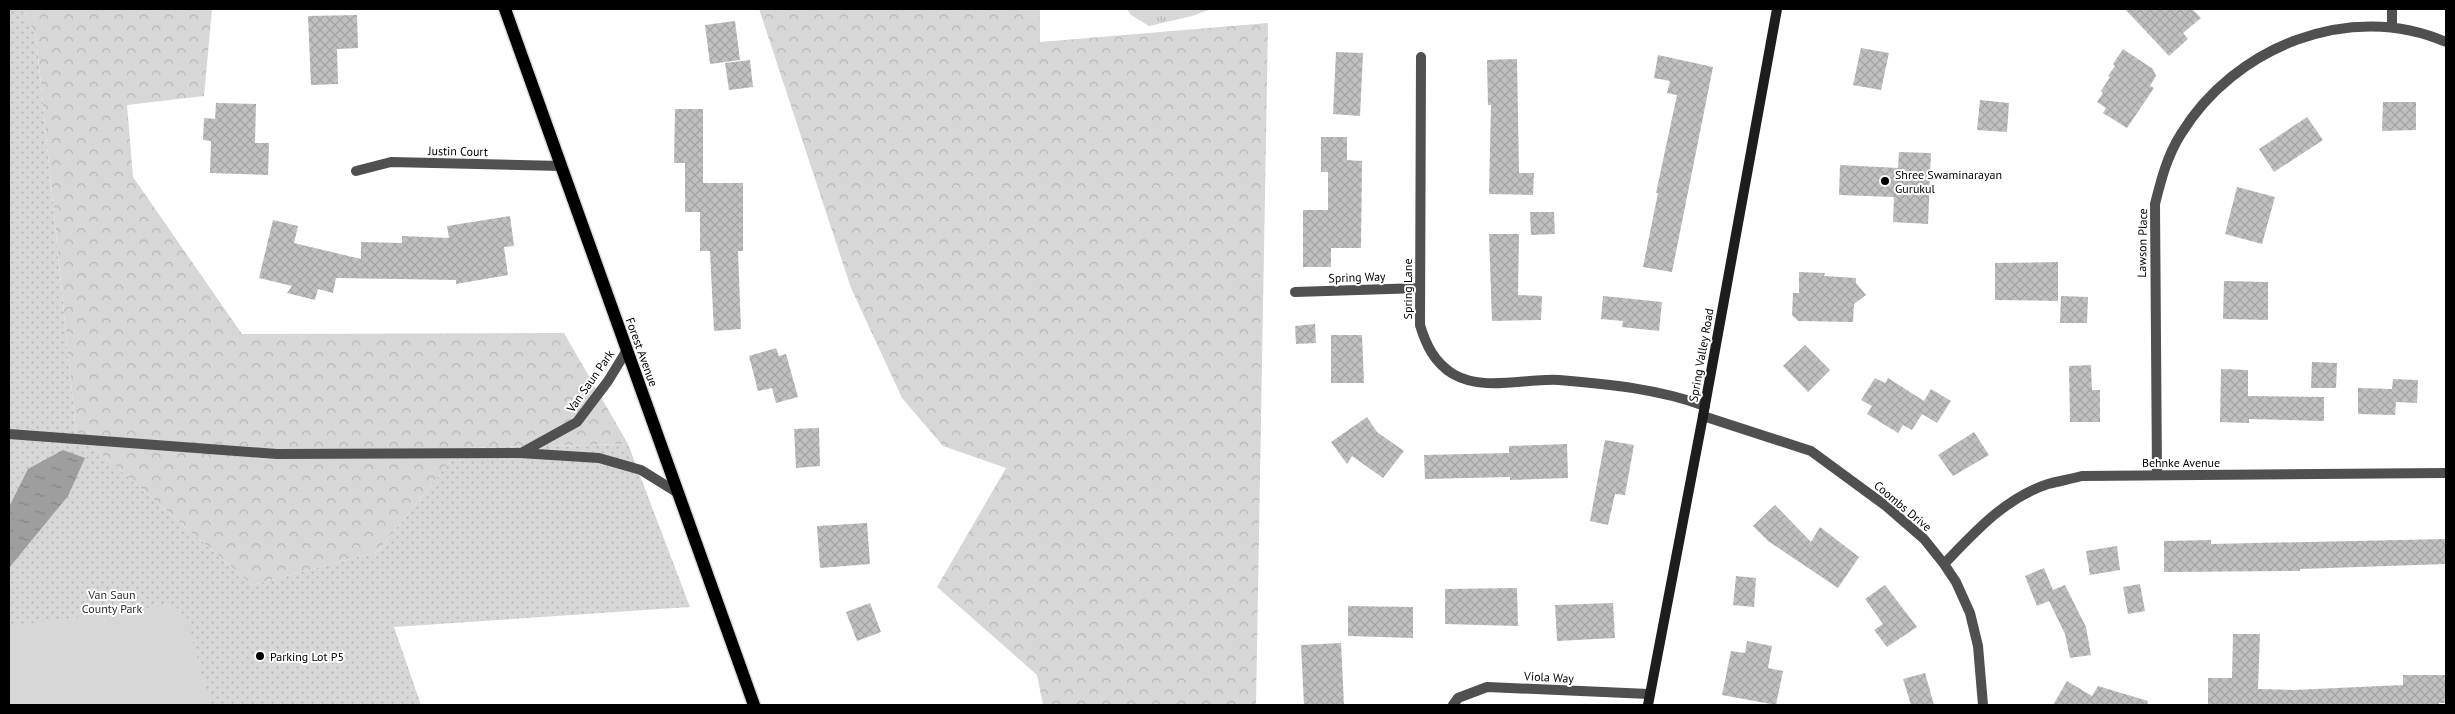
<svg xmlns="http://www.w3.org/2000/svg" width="2455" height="714" font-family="'PT Sans',sans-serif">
<defs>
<pattern id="grass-tufts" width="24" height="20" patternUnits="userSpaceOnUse" patternTransform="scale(1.25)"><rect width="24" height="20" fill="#d7d7d7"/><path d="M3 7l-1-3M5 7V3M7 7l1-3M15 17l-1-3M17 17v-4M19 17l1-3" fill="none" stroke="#b7b7b7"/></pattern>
<pattern id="forest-crowns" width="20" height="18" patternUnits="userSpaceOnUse" patternTransform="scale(1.25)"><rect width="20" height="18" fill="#d7d7d7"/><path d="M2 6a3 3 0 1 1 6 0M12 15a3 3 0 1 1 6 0" fill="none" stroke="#b7b7b7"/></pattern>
<pattern id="park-dots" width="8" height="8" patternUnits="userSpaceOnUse" patternTransform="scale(1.25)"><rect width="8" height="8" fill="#d7d7d7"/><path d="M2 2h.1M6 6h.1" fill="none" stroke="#b7b7b7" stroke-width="1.8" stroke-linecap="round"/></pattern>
<pattern id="water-ripples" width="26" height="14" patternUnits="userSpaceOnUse" patternTransform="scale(1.25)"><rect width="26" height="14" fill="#9e9e9e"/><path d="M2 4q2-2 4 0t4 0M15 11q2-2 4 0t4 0" fill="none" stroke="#868686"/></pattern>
<pattern id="building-cross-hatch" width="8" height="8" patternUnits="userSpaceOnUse" patternTransform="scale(1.25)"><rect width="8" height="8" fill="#c0c0c0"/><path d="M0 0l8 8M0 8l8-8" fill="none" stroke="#a3a3a3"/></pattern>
</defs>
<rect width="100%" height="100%" fill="#fff"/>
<path fill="url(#grass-tufts)" d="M 1127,9 L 1211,9 L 1192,16 L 1149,26 L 1131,15 Z"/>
<path fill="url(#forest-crowns)" d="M 22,9 L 212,9 L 204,96 L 127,105 L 133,177 L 242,334 L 564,333 L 628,444 L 461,448 L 377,552 L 252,585 L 76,432 L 36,36 Z
M 759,9 L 1040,9 L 1040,42 L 1268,23 L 1256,705 L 1043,705 L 1037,675 L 937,587 L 1006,468 L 943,446 L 902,398 L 851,288 Z"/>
<path fill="url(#park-dots)" d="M 9,9 L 22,9 L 36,36 L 76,432 L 252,585 L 377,552 L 461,448 L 628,444 L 690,607 L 394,627 L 421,705 L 9,705 Z"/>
<path fill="#d7d7d7" d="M 174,605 L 186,618 L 211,705 L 9,705 L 9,626 Z"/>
<path fill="url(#water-ripples)" d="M 63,450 L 85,458 L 68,496 L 9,568 L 9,507 L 28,469 Z"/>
<path fill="url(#building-cross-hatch)" d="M 2125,9 L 2192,9 L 2201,18 L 2183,33 L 2188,39 L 2169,56 Z
M 357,15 L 358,48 L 337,49 L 338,84 L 311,85 L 308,16 Z
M 735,21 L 740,60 L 710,64 L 705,25 Z
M 1861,48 L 1889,53 L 1881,90 L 1853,85 Z
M 2123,49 L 2153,69 L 2156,76 L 2150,86 L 2154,88 L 2127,128 L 2103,113 L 2106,108 L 2097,102 L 2103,93 L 2101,91 L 2110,77 L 2108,76 L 2115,66 L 2113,64 Z
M 1336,52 L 1363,53 L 1360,116 L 1333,114 Z
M 1658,55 L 1713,67 L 1672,272 L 1643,267 L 1658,193 L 1656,193 L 1677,95 L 1667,93 L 1670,81 L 1654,78 Z
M 1517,59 L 1519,173 L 1534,173 L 1533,195 L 1489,194 L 1491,105 L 1488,105 L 1487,60 Z
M 750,60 L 753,87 L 729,90 L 725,63 Z
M 1980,100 L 2009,103 L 2007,132 L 1977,130 Z
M 2383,102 L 2416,102 L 2416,130 L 2382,131 Z
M 216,103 L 256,104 L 255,143 L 269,143 L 268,175 L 210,173 L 211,141 L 203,140 L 204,118 L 215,119 Z
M 675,109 L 703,109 L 703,183 L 743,183 L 743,251 L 738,251 L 741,329 L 714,331 L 710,251 L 700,251 L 700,212 L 685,212 L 685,163 L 674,163 Z
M 2307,117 L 2323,140 L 2274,172 L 2259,149 Z
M 1321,137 L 1347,137 L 1347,160 L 1362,161 L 1361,248 L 1331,248 L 1331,267 L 1303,267 L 1303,210 L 1328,210 L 1328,172 L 1321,172 Z
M 1899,152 L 1931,153 L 1928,224 L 1893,222 L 1894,197 L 1839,195 L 1840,165 L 1898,168 Z
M 2237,187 L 2275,197 L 2262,244 L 2225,234 Z
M 1530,212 L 1554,212 L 1555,234 L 1531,235 Z
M 510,216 L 514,246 L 504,247 L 508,275 L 456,284 L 456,280 L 336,278 L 333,293 L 318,289 L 315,300 L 287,293 L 292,286 L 259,278 L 273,220 L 298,226 L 294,243 L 361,259 L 361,242 L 402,243 L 402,236 L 449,238 L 447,226 Z
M 1489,234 L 1519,234 L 1518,295 L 1542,296 L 1541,320 L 1492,321 Z
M 2058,262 L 2058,301 L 1995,300 L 1995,263 Z
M 1799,272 L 1825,273 L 1824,276 L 1856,278 L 1856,283 L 1866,295 L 1854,304 L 1853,322 L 1798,321 L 1792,315 L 1793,293 L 1799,293 Z
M 2224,281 L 2268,282 L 2268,320 L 2223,319 Z
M 1603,296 L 1662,302 L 1659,331 L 1622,327 L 1623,321 L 1601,319 Z
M 2061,296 L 2088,297 L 2087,323 L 2060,323 Z
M 1315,324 L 1316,343 L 1296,344 L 1295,326 Z
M 1331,335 L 1362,335 L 1364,383 L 1331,383 Z
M 1805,345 L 1830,370 L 1808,392 L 1783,366 Z
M 776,348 L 779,356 L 786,354 L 798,397 L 776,403 L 772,388 L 758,391 L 749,356 Z
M 2312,362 L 2337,363 L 2336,388 L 2311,388 Z
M 2091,365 L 2092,390 L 2100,390 L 2100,422 L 2070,422 L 2069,366 Z
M 2221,369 L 2248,370 L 2248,396 L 2324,397 L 2324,421 L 2249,419 L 2249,423 L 2220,422 Z
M 1875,378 L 1885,383 L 1888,378 L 1924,401 L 1931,389 L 1951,401 L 1937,423 L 1922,414 L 1912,430 L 1903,425 L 1898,433 L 1867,414 L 1872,406 L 1861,400 Z
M 2393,379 L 2418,380 L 2417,403 L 2396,402 L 2395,415 L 2358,414 L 2358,388 L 2392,389 Z
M 1367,417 L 1377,432 L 1404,451 L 1383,478 L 1352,456 L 1347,464 L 1331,442 Z
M 819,428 L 820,466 L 796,468 L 794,429 Z
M 1974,432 L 1989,455 L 1953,476 L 1938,455 Z
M 1605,440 L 1634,445 L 1625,495 L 1615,494 L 1608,525 L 1590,521 Z
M 1567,444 L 1568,478 L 1510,480 L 1510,477 L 1425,479 L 1424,455 L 1509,453 L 1509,446 Z
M 1775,505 L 1811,542 L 1820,527 L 1859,557 L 1838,588 L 1768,541 L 1753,526 Z
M 867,523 L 870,564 L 820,568 L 817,526 Z
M 2446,539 L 2446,564 L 2300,569 L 2300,571 L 2164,572 L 2164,541 L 2211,540 L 2211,544 Z
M 2117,546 L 2120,570 L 2090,575 L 2086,551 Z
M 2044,568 L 2053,590 L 2065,585 L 2086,627 L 2091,655 L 2070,658 L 2065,634 L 2049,601 L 2037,606 L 2025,576 Z
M 1736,576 L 1756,578 L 1754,607 L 1733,605 Z
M 2140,584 L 2145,611 L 2128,614 L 2123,587 Z
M 1885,585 L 1917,627 L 1887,647 L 1874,630 L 1883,624 L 1865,599 Z
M 1517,588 L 1518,626 L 1445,624 L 1445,589 Z
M 870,603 L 881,632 L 857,641 L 846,612 Z
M 1613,603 L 1615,638 L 1557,641 L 1555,605 Z
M 1348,606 L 1413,607 L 1413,638 L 1348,636 Z
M 2233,634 L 2260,634 L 2258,689 L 2293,690 L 2403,685 L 2403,675 L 2446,675 L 2446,703 L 2439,703 L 2439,705 L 2208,704 L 2208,678 L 2232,678 Z
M 1747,641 L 1772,646 L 1768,668 L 1783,671 L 1776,705 L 1722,695 L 1731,651 L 1745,653 Z
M 1341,643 L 1344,705 L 1304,705 L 1301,645 Z
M 1925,673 L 1934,705 L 1911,705 L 1903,679 Z
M 2067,681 L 2092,696 L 2098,686 L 2148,701 L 2147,705 L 2053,705 Z"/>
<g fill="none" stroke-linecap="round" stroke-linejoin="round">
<g stroke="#dbdbdb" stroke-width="15">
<path id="primary" d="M 505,9 L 754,705"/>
</g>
<path stroke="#505050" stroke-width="10" d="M 2392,9 L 2392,26
M 1421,57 L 1420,325 C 1426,345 1434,362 1453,374 C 1484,392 1525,378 1559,380 C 1608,384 1659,389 1705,406
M 356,171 L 391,162 L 561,166
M 1295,292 L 1420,288
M 1703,416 L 1811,451 L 1886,506 L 1924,539 L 1944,564 L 1956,582 L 1970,613 L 1978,646 L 1983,705
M 9,434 L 277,454 L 520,453 L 599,458 L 641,470 L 678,493
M 521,453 L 577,422 L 608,381 L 627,350
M 2157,475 L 2155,204 C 2161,180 2167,156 2181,134 C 2234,47 2350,0 2446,42
M 1944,564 C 1975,532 2005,498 2048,484 C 2059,481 2071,479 2082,476 L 2446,473
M 1453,705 L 1458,698 L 1487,687 L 1649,694"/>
<path stroke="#1d1d1d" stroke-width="10" d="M 1648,705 L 1703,416 L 1777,9"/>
<use href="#primary" stroke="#000" stroke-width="12"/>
</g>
<g fill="#000" stroke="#fff" stroke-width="2">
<circle cx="1885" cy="181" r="5"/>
<circle cx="260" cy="656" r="5"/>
</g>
<g text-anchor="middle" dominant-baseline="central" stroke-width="4" stroke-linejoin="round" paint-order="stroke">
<g font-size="12" fill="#000" stroke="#fff">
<text transform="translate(458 151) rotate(1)">Justin Court</text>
<text transform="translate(2142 243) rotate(-89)">Lawson Place</text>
<text transform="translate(1357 277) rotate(-2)">Spring Way</text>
<text transform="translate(1407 289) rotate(-90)">Spring Lane</text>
<text transform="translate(642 352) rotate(70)">Forest Avenue</text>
<text transform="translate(1701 355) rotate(-80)">Spring Valley Road</text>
<text transform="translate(590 381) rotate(-55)">Van Saun Park</text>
<text x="2181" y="462">Behnke Avenue</text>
<text transform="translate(1903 506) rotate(40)">Coombs Drive</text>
<text transform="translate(1549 677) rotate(3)">Viola Way</text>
</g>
<g font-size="12" fill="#000" stroke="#fff" text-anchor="start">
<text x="1895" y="174">Shree Swaminarayan<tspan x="1895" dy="14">Gurukul</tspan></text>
<text x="270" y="656">Parking Lot P5</text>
</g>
<g font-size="12" fill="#2e2e2e" stroke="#fff">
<text x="112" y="594">Van Saun<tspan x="112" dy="14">County Park</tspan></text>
</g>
</g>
<rect width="2455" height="714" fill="none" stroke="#000000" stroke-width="20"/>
</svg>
